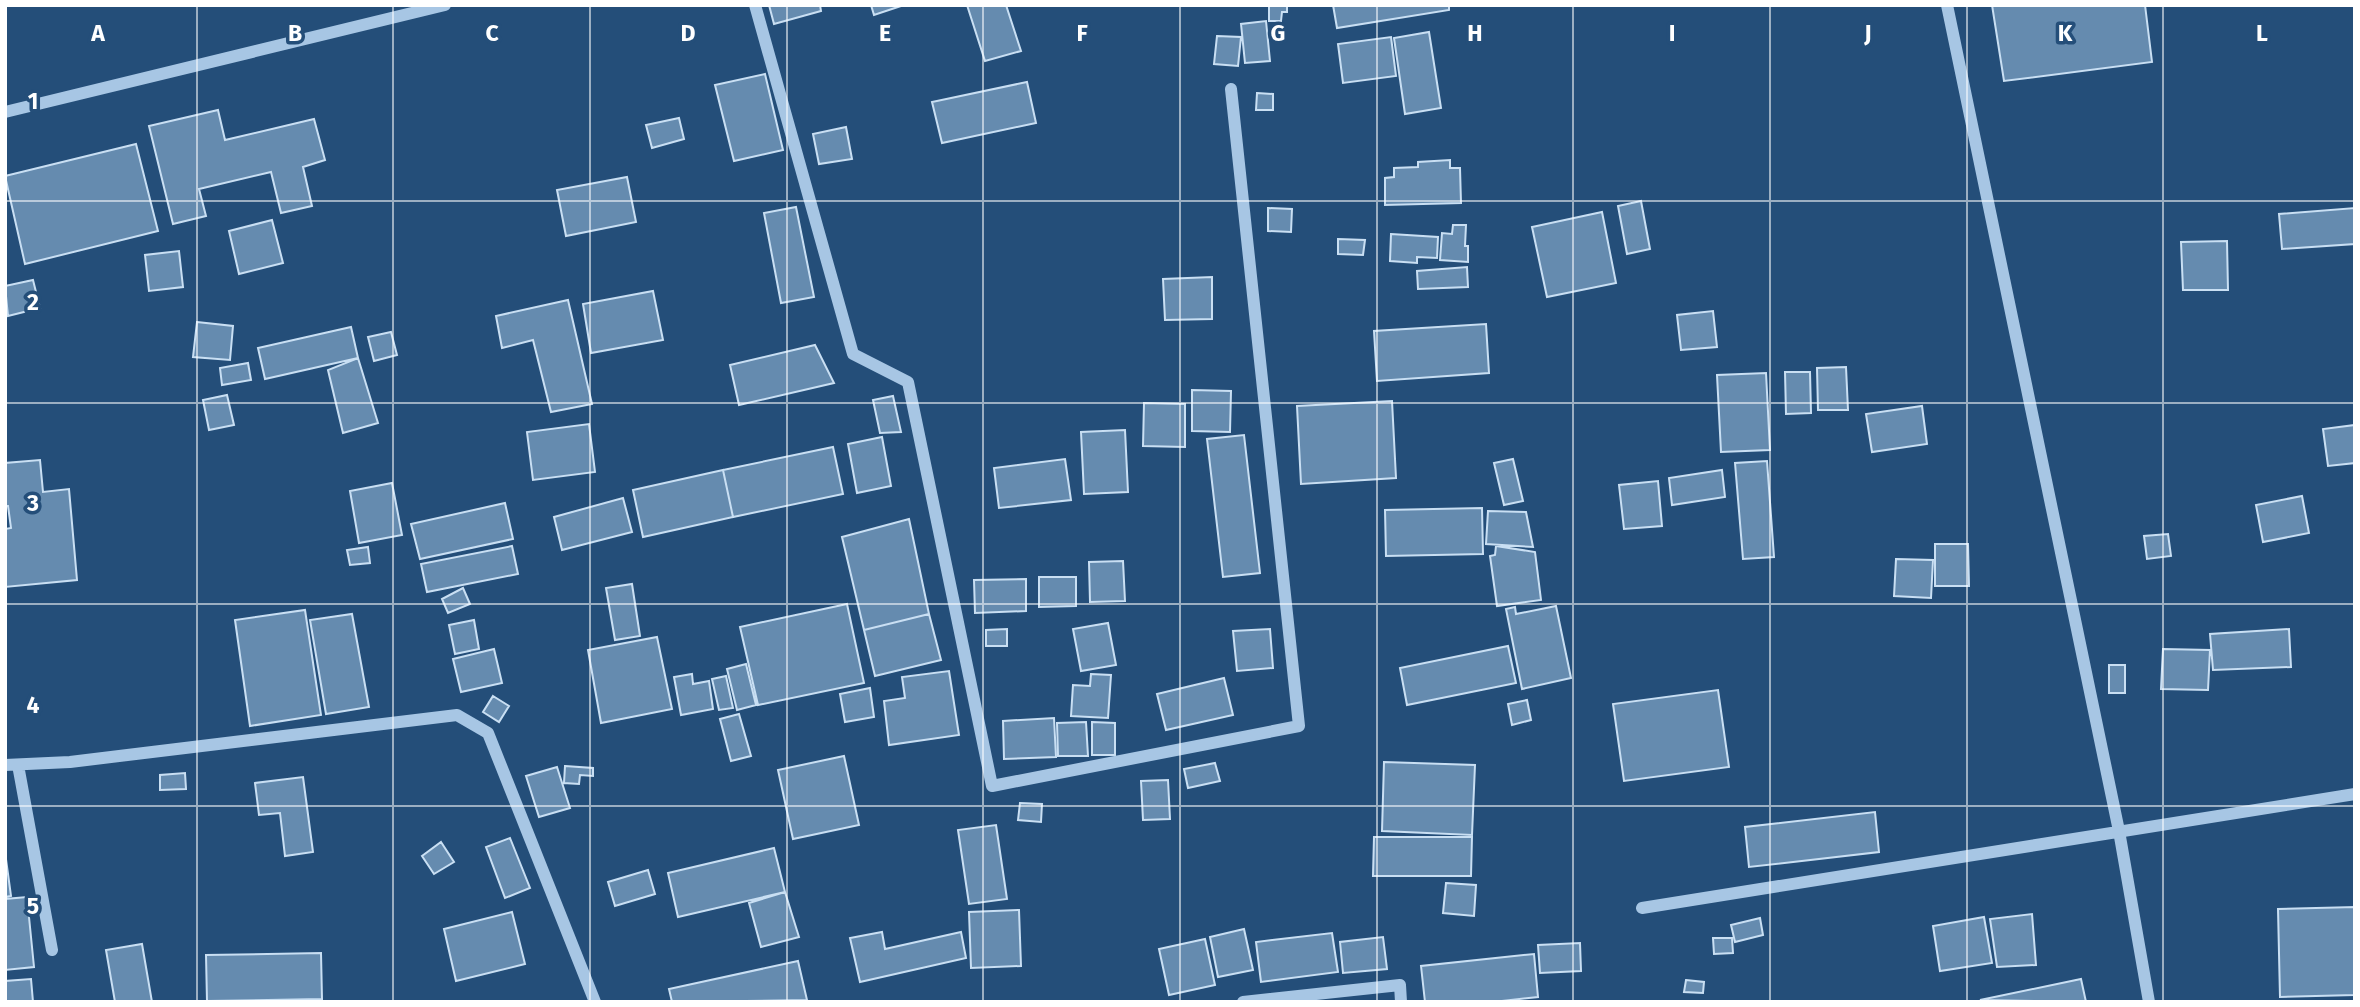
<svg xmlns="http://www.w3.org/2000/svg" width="2360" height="1007" font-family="'Fira Sans',sans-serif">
<rect width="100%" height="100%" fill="#244e79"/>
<path fill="#658baf" stroke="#c9dff3" stroke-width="2" d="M 769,5 L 820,5 L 821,11 L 774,24 Z
M 871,5 L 904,5 L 874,15 Z
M 967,5 L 1006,5 L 1021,51 L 985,61 Z
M 1269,5 L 1287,5 L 1287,12 L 1282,12 L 1281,21 L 1269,21 Z
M 1333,5 L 1449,5 L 1449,10 L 1337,28 Z
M 1992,5 L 2145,5 L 2152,62 L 2004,81 Z
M 1266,21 L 1270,61 L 1245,63 L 1241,24 Z
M 1429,32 L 1441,108 L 1405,114 L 1394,38 Z
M 1217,36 L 1241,37 L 1238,66 L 1214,64 Z
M 1391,37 L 1396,76 L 1343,83 L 1338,44 Z
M 765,74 L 783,150 L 734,161 L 715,85 Z
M 1027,82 L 1036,123 L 942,143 L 932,102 Z
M 1257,93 L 1273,94 L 1273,110 L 1256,110 Z
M 218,110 L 225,140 L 314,119 L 325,160 L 303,167 L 312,206 L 281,213 L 271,172 L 199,189 L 206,216 L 173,224 L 149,126 Z
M 679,118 L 684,139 L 652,148 L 646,125 Z
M 846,127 L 852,159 L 819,164 L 813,134 Z
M 136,144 L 158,231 L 25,264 L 5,176 Z
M 1450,160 L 1450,168 L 1460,168 L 1461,203 L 1385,205 L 1385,178 L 1394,177 L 1394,168 L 1418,167 L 1418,162 Z
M 627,177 L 636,222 L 566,236 L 557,190 Z
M 1641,201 L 1650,249 L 1627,254 L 1618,206 Z
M 796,207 L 814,297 L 781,303 L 764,213 Z
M 1268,208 L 1292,209 L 1291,232 L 1268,231 Z
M 2355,208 L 2355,244 L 2282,249 L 2279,214 Z
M 1602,212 L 1616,283 L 1547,297 L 1532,227 Z
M 272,220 L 283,263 L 239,274 L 229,231 Z
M 1453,225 L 1466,225 L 1465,246 L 1468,246 L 1468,262 L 1440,260 L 1442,233 L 1452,234 Z
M 1391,234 L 1438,237 L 1437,258 L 1417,257 L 1417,263 L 1390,261 Z
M 1338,239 L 1365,240 L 1363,255 L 1338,254 Z
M 2227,241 L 2228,290 L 2183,290 L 2181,242 Z
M 179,251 L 183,287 L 149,291 L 145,255 Z
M 1467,267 L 1468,287 L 1418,289 L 1417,271 Z
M 1212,277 L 1212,319 L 1165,320 L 1163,279 Z
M 33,280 L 40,308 L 8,316 L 5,286 Z
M 653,291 L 663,340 L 591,353 L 583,304 Z
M 568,300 L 592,404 L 551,412 L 533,340 L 502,348 L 496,316 Z
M 1713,311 L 1717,347 L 1681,350 L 1677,315 Z
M 197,322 L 233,326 L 230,360 L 193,357 Z
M 1486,324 L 1489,373 L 1377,381 L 1374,331 Z
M 351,327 L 358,358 L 265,379 L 258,348 Z
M 391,332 L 397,355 L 374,361 L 368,337 Z
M 815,345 L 834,383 L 739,405 L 730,365 Z
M 358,358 L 378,423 L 343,433 L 328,370 Z
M 248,363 L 251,380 L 222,385 L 220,368 Z
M 1846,367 L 1848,410 L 1818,410 L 1817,368 Z
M 1785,372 L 1810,372 L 1811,413 L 1786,414 Z
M 1766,373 L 1770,450 L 1721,452 L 1717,375 Z
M 1192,390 L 1231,391 L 1230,432 L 1192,431 Z
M 227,395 L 234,425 L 209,430 L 203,400 Z
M 893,396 L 901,432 L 880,433 L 873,400 Z
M 1392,401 L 1396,478 L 1301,484 L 1297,406 Z
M 1144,403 L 1185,404 L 1185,447 L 1143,446 Z
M 1922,406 L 1927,444 L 1872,452 L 1866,414 Z
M 589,424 L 595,472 L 533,480 L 527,432 Z
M 2355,425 L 2355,463 L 2328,466 L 2323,429 Z
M 1125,430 L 1128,492 L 1084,494 L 1081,432 Z
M 1244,435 L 1260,573 L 1223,577 L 1207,439 Z
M 882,437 L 891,486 L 857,493 L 848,444 Z
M 833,447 L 843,494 L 733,517 L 723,470 Z
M 1065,459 L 1071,500 L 999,508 L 994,468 Z
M 1513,459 L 1523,501 L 1504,505 L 1494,463 Z
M 40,460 L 43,492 L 69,489 L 77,580 L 5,587 L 5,529 L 11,528 L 8,506 L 5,506 L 5,463 Z
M 1767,461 L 1774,557 L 1743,559 L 1735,463 Z
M 723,470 L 733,517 L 643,537 L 633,490 Z
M 1722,470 L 1725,497 L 1672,505 L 1669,478 Z
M 1658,481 L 1662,526 L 1624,529 L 1619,485 Z
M 392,483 L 402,535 L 359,543 L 350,491 Z
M 2302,496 L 2309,533 L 2263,542 L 2256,505 Z
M 623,498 L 632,532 L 562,550 L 554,517 Z
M 505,503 L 513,539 L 420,559 L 411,524 Z
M 1482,508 L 1483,554 L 1386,556 L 1385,510 Z
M 1488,511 L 1526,512 L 1533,547 L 1486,544 Z
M 909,519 L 929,614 L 864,630 L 842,537 Z
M 2168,534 L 2171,556 L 2147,559 L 2144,536 Z
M 1935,544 L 1968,544 L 1969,586 L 1935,586 Z
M 512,546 L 518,574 L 427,592 L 421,564 Z
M 1496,546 L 1535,552 L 1541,600 L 1497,606 L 1490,556 L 1495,555 Z
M 368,547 L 370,563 L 350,565 L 347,550 Z
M 1896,559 L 1933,560 L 1931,598 L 1894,596 Z
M 1123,561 L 1125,601 L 1090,602 L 1089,562 Z
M 1039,577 L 1076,577 L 1076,606 L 1039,607 Z
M 1026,579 L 1026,611 L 975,613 L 974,580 Z
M 632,584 L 640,636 L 615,640 L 606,588 Z
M 463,588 L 470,604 L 448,613 L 442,599 Z
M 847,604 L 864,683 L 758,705 L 740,627 Z
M 1556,606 L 1571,678 L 1522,689 L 1506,609 L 1515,607 L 1516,614 Z
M 305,610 L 321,715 L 250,726 L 235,620 Z
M 352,614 L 369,707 L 326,714 L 310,620 Z
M 929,614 L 941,660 L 875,676 L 864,630 Z
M 474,620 L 479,649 L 455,654 L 449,625 Z
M 1108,623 L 1116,665 L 1081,671 L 1073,629 Z
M 1007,629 L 1007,646 L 986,646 L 986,630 Z
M 1270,629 L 1273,668 L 1237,671 L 1233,631 Z
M 2289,629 L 2291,667 L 2213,670 L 2210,634 Z
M 657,637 L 672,709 L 601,723 L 588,650 Z
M 1508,646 L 1516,683 L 1407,705 L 1400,668 Z
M 494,649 L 502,683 L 461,692 L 453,659 Z
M 2163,649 L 2210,650 L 2208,690 L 2161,689 Z
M 746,664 L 756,705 L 737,710 L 727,669 Z
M 2109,665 L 2125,665 L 2125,693 L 2109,693 Z
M 949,671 L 959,735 L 889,745 L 884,701 L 905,698 L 902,677 Z
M 692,674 L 693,684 L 709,681 L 713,709 L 681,715 L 674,677 Z
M 1091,674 L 1111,675 L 1108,718 L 1071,716 L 1073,685 L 1090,686 Z
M 726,676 L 733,708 L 719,710 L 712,679 Z
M 1224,678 L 1233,715 L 1166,730 L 1157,694 Z
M 870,688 L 874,717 L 845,722 L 840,694 Z
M 1718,690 L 1729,767 L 1624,781 L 1613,704 Z
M 493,696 L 509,706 L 499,722 L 483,712 Z
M 1527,700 L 1531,720 L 1512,725 L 1508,704 Z
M 739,714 L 751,756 L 731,761 L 720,719 Z
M 1054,718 L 1056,757 L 1004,759 L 1003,721 Z
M 1086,722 L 1088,756 L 1058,756 L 1057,723 Z
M 1092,722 L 1115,723 L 1115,755 L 1092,755 Z
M 844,756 L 859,825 L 793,839 L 778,770 Z
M 1384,762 L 1475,765 L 1472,835 L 1382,831 Z
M 1215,763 L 1220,781 L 1188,788 L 1184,769 Z
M 565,766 L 593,768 L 593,776 L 580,775 L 579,784 L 564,783 Z
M 557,767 L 570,808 L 539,817 L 526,776 Z
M 185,773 L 186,789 L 160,790 L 160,775 Z
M 303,777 L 313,852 L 285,856 L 280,813 L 259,815 L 255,783 Z
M 1168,780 L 1170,819 L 1143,820 L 1141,781 Z
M 1020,803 L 1042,804 L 1041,822 L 1018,820 Z
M 1875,812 L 1879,852 L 1749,867 L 1745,827 Z
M 996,825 L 1007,899 L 969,904 L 958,830 Z
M 1374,837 L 1472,837 L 1471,876 L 1373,876 Z
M 510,838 L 530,888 L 505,898 L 486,847 Z
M 441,842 L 454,862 L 434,874 L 422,856 Z
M 774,848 L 785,892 L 678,917 L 668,873 Z
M 5,852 L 11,896 L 5,897 Z
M 648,870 L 655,894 L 615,906 L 608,882 Z
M 1446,883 L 1476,885 L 1474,916 L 1443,913 Z
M 785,892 L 799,937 L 761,947 L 749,903 Z
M 27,897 L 34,967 L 5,970 L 5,899 Z
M 2355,907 L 2355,995 L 2280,997 L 2278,909 Z
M 1019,910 L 1021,966 L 971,968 L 969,912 Z
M 512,912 L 525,964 L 456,981 L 444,929 Z
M 2032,914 L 2036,965 L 1997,967 L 1990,919 Z
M 1984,917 L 1992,963 L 1940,971 L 1933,926 Z
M 1760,918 L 1763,935 L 1735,942 L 1731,925 Z
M 1244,929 L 1253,970 L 1218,977 L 1210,937 Z
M 882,932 L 885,949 L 961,932 L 966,958 L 860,982 L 850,938 Z
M 1332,933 L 1338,972 L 1261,982 L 1256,942 Z
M 1383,937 L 1387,969 L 1343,973 L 1340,942 Z
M 1713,938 L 1732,938 L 1733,953 L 1714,954 Z
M 1205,939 L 1215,985 L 1169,995 L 1159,949 Z
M 1580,943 L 1581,971 L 1540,973 L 1538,945 Z
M 142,944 L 152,1002 L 115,1002 L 106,950 Z
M 321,953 L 322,999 L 207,1001 L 206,955 Z
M 1534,954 L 1538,997 L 1493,1002 L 1425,1002 L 1421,966 Z
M 798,961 L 807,1000 L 672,1002 L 669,989 Z
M 31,979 L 33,1002 L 5,1002 L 5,981 Z
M 2081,979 L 2086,1002 L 1980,1000 Z
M 1686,980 L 1704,982 L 1703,993 L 1684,992 Z"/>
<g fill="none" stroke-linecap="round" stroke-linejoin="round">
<path stroke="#a7c6e4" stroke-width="12" d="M 755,5 L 853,354 L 908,382 L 992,786 L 1299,726 L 1231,89
M 1947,5 L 2119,831 L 2149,1002
M 5,112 L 445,5
M 5,765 L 70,762 L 457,715 L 488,733 L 595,1002
M 18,765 L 52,950
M 1642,908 L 2355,794
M 1243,1002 L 1400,985 L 1401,1002"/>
</g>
<path fill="none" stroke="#fff" stroke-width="2" stroke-opacity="0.55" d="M 197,5 L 197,1002M 393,5 L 393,1002M 590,5 L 590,1002M 787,5 L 787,1002M 983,5 L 983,1002M 1180,5 L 1180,1002M 1377,5 L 1377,1002M 1573,5 L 1573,1002M 1770,5 L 1770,1002M 1967,5 L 1967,1002M 2163,5 L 2163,1002M 5,201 L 2355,201M 5,403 L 2355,403M 5,604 L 2355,604M 5,806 L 2355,806"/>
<g font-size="23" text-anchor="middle" font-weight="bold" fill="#fff" stroke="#244e79" stroke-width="7" stroke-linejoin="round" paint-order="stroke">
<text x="98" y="41">A</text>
<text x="295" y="41">B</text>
<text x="492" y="41">C</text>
<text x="688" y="41">D</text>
<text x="885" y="41">E</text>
<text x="1082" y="41">F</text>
<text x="1278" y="41">G</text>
<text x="1475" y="41">H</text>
<text x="1672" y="41">I</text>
<text x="1868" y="41">J</text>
<text x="2065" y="41">K</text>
<text x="2262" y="41">L</text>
<text x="33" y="109">1</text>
<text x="33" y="310">2</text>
<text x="33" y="511">3</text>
<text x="33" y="713">4</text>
<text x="33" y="914">5</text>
</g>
<rect width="2360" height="1007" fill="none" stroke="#ffffff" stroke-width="14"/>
</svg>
